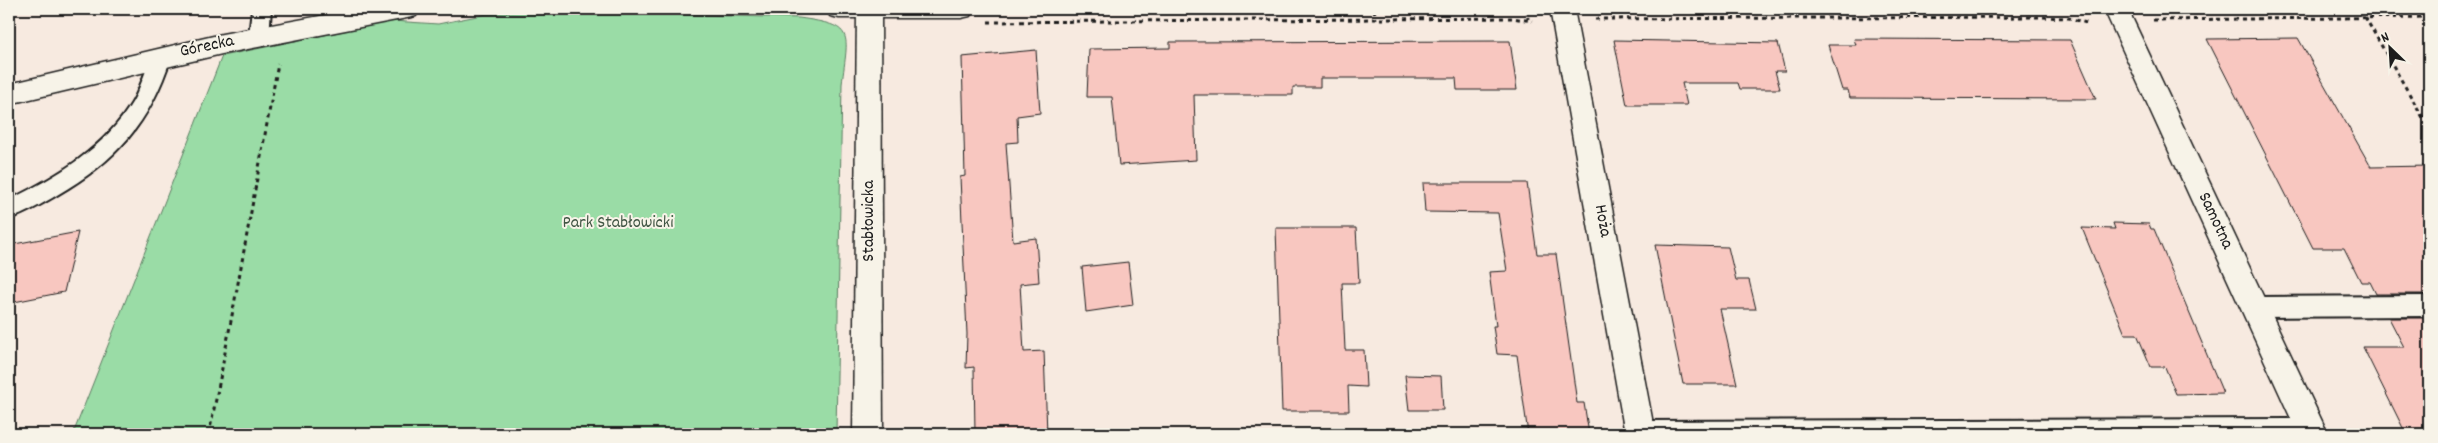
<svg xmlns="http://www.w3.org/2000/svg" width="2438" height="443" font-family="Dekko,sans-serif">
<rect width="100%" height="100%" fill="#f7eae0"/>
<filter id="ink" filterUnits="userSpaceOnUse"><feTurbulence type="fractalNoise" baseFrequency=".02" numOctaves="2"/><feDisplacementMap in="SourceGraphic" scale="10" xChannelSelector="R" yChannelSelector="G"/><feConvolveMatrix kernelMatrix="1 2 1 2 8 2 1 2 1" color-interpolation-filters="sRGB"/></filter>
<g filter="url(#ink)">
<path fill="#9adca6" stroke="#5b7c61" d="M 539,10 L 799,18 C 856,26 848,32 842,84 L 836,434 L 73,434 L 222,56 L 392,21 L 438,24 L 487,14 Z"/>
<path fill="#f8c7c0" stroke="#1c1c1c" d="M 2298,38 L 2371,167 L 2429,166 L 2429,294 L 2376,294 L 2370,282 L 2361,282 L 2344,248 L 2313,248 L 2207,39 Z
M 1854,39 L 2070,40 L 2096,99 L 1850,98 L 1848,90 L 1842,90 L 1828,45 L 1856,45 Z
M 1614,40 L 1778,43 L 1785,71 L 1775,71 L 1780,89 L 1740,89 L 1738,83 L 1682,83 L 1687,105 L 1627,105 Z
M 1510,41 L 1517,90 L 1457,90 L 1456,78 L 1320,78 L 1320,87 L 1293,87 L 1293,95 L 1194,95 L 1196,160 L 1119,165 L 1112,97 L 1087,97 L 1089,49 L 1170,48 L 1170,42 Z
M 1036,50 L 1040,113 L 1017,116 L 1018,142 L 1006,143 L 1013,241 L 1036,238 L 1039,282 L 1020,284 L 1024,352 L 1044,351 L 1047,434 L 975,434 L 974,367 L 966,368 L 967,334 L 960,177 L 965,176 L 962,57 Z
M 1423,183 L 1527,183 L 1537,254 L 1556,254 L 1577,403 L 1584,403 L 1589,434 L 1528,434 L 1517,355 L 1497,354 L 1493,326 L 1496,326 L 1489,272 L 1507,271 L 1498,213 L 1425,212 Z
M 2113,223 L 2149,224 L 2151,229 L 2154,229 L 2223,393 L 2176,394 L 2165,367 L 2151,367 L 2137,334 L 2125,334 L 2082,228 L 2115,229 Z
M 1276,228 L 1356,228 L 1359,283 L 1342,283 L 1345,350 L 1364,350 L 1366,387 L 1348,386 L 1349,411 L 1282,411 Z
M 78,232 L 64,292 L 9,303 L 9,245 Z
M 1655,245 L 1728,247 L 1736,280 L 1749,280 L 1756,309 L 1720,309 L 1737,384 L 1683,384 Z
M 1128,262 L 1133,305 L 1086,312 L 1082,267 Z
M 2389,318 L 2429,318 L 2429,434 L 2406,434 L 2363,347 L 2404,347 Z
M 1405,375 L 1441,376 L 1443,410 L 1409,410 Z"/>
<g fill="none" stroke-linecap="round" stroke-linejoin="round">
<g stroke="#1c1c1c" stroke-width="4">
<path id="service" d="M 252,9 L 271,9 L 269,36 L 266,41 L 259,44 L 252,41 L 249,36 Z
M 161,49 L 168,52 L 171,57 C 150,123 116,161 57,195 C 42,204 25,214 9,219 L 9,200 C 56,177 106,148 133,101 C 142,85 146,67 154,52 Z
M 2429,296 L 2429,316 L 2255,317 L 2247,314 L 2244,307 L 2247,300 L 2255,297 Z
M 2311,419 L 2319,422 L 2323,430 L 2321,434 L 1628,434 L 1627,432 L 1631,424 L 1639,421 Z"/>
</g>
<g stroke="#1c1c1c" stroke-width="3">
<path id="minor" d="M 358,9 L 419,9 L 416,16 L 407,18 L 222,54 L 9,104 L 9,84 L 222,34 Z
M 827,9 L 973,9 L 970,16 L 961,18 L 839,18 L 830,16 Z
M 1550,9 L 1574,9 L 1655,434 L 1625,434 Z
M 2104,9 L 2128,9 L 2328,434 L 2298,434 Z"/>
</g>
<g stroke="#1c1c1c" stroke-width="3">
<path id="tertiary" d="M 857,9 L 881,9 L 883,434 L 853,434 Z"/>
</g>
<path stroke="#1c1c1c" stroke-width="3" stroke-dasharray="4 4" stroke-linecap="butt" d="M 1374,9 L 1376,19
M 1527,9 L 1528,19
M 2365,17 L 2429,128
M 1595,19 L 2041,17 L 2069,18 L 2090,24
M 2153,20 L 2429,17
M 988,22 L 1512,18 L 1532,21
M 209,434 C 234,311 255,187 278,64"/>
<use href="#service" fill="#f7f3e8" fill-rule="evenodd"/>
<use href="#minor" fill="#f7f3e8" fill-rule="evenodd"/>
<use href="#tertiary" fill="#f7f3e8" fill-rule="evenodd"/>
</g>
</g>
<g text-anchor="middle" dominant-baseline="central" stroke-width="4" stroke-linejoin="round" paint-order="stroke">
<g font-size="18" fill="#1c1c1c" stroke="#f7f3e8">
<text transform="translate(207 47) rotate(-12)">Górecka</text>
<text transform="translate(869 221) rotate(-90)">Stabłowicka</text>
<text transform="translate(1602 221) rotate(80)">Hoża</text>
<text transform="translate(2215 221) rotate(65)">Samotna</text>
</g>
<g font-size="18" fill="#425645" stroke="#f7f3e8">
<text x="618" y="223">Park Stabłowicki</text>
</g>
</g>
<rect width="2438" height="443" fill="none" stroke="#f7f3e8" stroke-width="30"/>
<rect x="15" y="15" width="2408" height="413" fill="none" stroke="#1c1c1c" stroke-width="2" filter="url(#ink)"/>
<g transform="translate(2390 48) rotate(335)" stroke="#f7f3e8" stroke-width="4" paint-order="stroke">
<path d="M0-4L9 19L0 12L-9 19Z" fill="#1c1c1c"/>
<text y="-8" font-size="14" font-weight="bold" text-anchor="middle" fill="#1c1c1c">N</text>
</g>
</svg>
